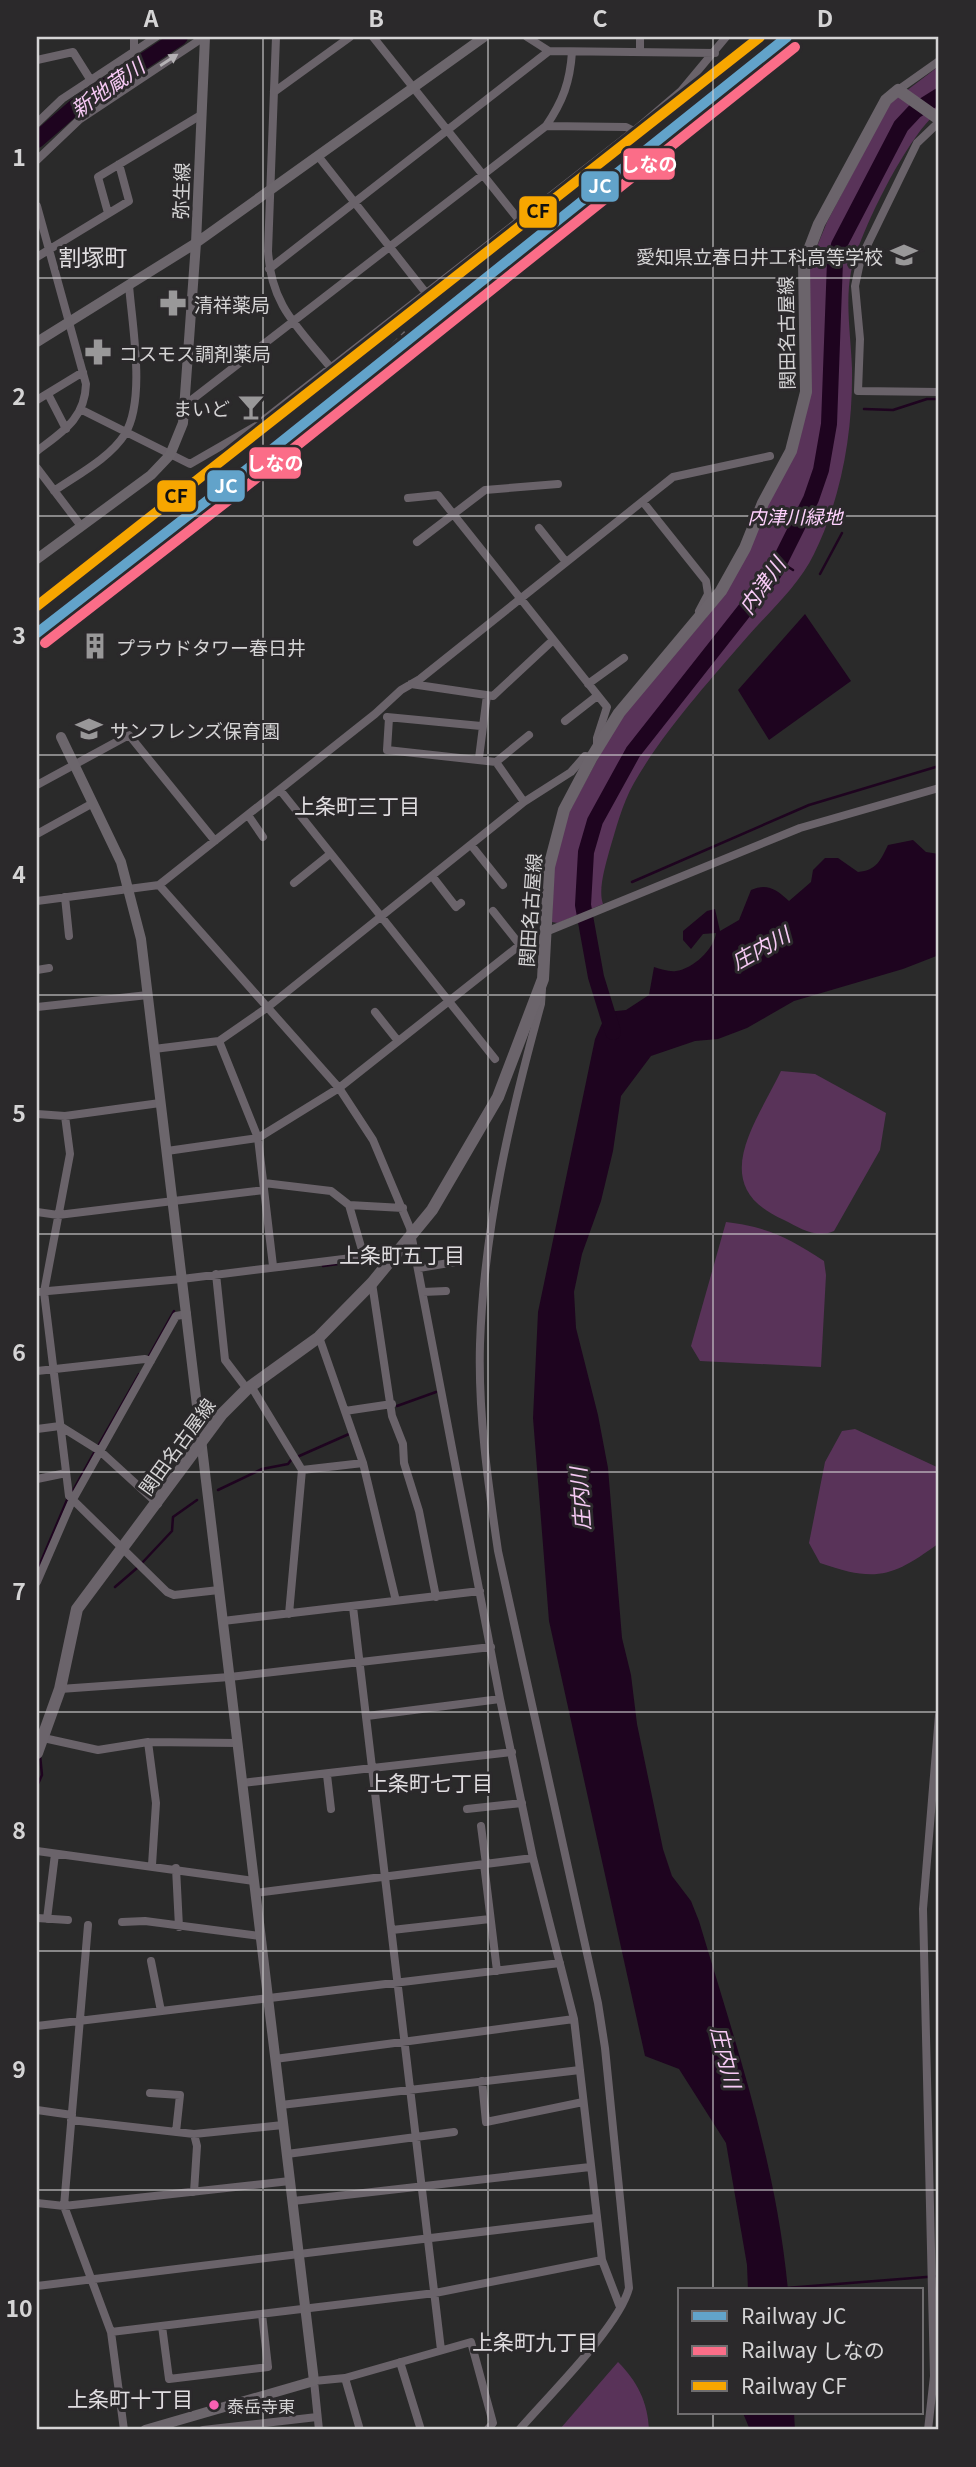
<svg xmlns="http://www.w3.org/2000/svg" width="976" height="2467" font-family="Georgia,'Noto Sans JP',serif">
<rect width="100%" height="100%" fill="#2a2a2a"/>
<path fill="#593359" d="M 939,66 L 939,111 C 908,134 859,234 851,272 C 845,302 851,338 852,368 C 853,431 842,497 814,554 C 799,585 771,610 748,636 C 710,680 663,732 634,783 C 622,804 616,829 609,852 C 605,867 598,890 603,904 L 558,923 L 552,922 L 553,872 L 563,823 L 621,716 L 706,618 L 800,434 L 809,266 L 827,222 L 889,104 Z
M 781,1071 L 815,1074 L 886,1113 L 880,1150 L 834,1231 C 816,1239 800,1228 784,1220 C 706,1186 755,1125 781,1071 Z
M 726,1222 C 768,1227 789,1238 824,1261 L 826,1275 L 821,1367 L 700,1361 L 691,1346 Z
M 855,1429 L 939,1468 L 939,1543 C 892,1578 875,1582 820,1563 L 809,1543 L 825,1462 L 842,1431 Z
M 618,2362 C 637,2381 648,2402 649,2430 L 562,2430 L 560,2429 Z"/>
<path fill="#1e041f" d="M 805,614 L 851,681 L 769,740 L 738,690 Z
M 913,840 L 926,852 L 939,854 L 939,955 L 903,969 L 794,1001 L 747,1028 L 718,1039 L 695,1041 L 651,1056 L 621,1096 L 613,1151 L 601,1201 L 582,1254 L 574,1292 L 576,1328 L 598,1415 L 608,1468 L 622,1638 L 631,1675 L 637,1724 L 663,1849 L 672,1876 L 691,1901 L 699,1921 C 736,2045 776,2161 788,2290 L 748,2290 L 747,2265 L 726,2143 L 679,2069 L 645,2056 L 549,1621 L 533,1418 L 538,1312 L 595,1039 L 607,1012 L 626,1010 L 649,995 L 654,967 C 661,969 669,972 676,971 C 693,969 714,949 716,933 L 703,934 L 691,949 L 683,940 L 683,931 L 707,911 L 715,909 L 720,931 L 739,920 L 751,890 C 767,883 776,889 789,901 L 811,882 L 813,870 L 825,858 L 838,858 L 858,872 C 877,870 880,861 888,845 Z
M 743,2413 L 794,2413 L 795,2430 L 750,2430 Z"/>
<g fill="none" stroke-linecap="round" stroke-linejoin="round">
<path stroke="#1e041f" stroke-width="2.5" d="M 864,409 L 893,410 L 927,399 L 939,399
M 779,561 L 793,570
M 820,574 L 842,533
M 632,882 L 809,805 L 939,766
M 323,1266 L 375,1259
M 149,1356 L 174,1311
M 397,1406 L 436,1392
M 98,1446 L 139,1374
M 297,1457 L 349,1434
M 218,1490 L 262,1469 L 288,1464 L 291,1460
M 71,1494 L 95,1451
M 142,1563 L 172,1531 L 173,1517 L 197,1500
M 37,1571 L 67,1500
M 115,1587 L 137,1568
M 37,1786 L 42,1775 L 40,1755
M 786,2288 L 939,2276"/>
<path stroke="#1e041f" stroke-width="16" d="M 37,140 L 76,106 L 180,37
M 613,1032 L 596,977 L 583,905 L 586,852 L 595,821 L 633,752 L 774,573 L 811,499 L 821,470 L 829,424 L 835,261 L 839,245 L 901,126 L 915,111 L 939,96"/>
<path stroke="#6a636a" stroke-width="8" d="M 276,37 L 268,251 C 271,306 298,327 331,368
M 373,37 L 519,220
M 527,37 L 549,51 L 715,53
M 134,51 L 134,37
M 640,51 L 640,37
M 37,60 L 73,52 L 90,79
M 898,90 L 939,61
M 274,92 L 350,37
M 939,122 L 917,143 L 861,258 L 855,286 L 860,339 L 858,391 L 939,392
M 37,123 L 62,99 L 156,37
M 546,126 L 626,127 L 634,131
M 318,156 L 426,293
M 37,160 L 79,120 L 204,37
M 37,206 L 86,384 C 85,419 62,432 37,451
M 108,213 L 98,177 L 201,115
M 37,257 L 129,201 L 119,164
M 269,269 L 549,51
M 48,394 L 66,429
M 37,400 L 83,372
M 185,405 L 546,126 C 563,101 570,82 572,52
M 82,410 L 190,464 L 256,426 L 634,131 L 681,91 L 726,37
M 37,468 L 81,526
M 54,491 C 77,475 110,458 125,434 C 146,399 132,325 129,285
M 408,498 L 438,495 L 607,707 L 597,738 L 597,747
M 643,502 L 706,581 L 708,594 L 699,611
M 539,528 L 566,562
M 417,542 L 485,490 L 558,484
M 411,684 L 493,696 L 552,641
M 588,684 L 624,658
M 387,717 L 481,726
M 389,718 L 387,750 L 496,762 L 524,802
M 565,721 L 597,696
M 479,758 L 487,695
M 496,762 L 529,735
M 37,785 L 129,735 L 215,841
M 280,790 L 495,1059
M 248,815 L 263,837
M 37,834 L 93,803
M 471,845 L 503,885
M 432,876 L 456,907 L 461,903
M 294,883 L 330,854
M 159,885 L 339,1088 L 373,1140 L 410,1228 L 500,1699 L 533,1858 L 574,2019 L 602,2260 L 620,2307
M 65,897 L 69,936
M 37,901 L 159,885 L 375,714 L 401,690 L 420,679 L 673,477 L 770,456
M 548,931 L 800,828 L 939,788
M 37,970 L 49,968
M 37,1007 L 148,995
M 375,1012 L 398,1041
M 219,1041 L 258,1138 L 273,1266
M 154,1049 L 219,1041 L 268,1007 L 524,802 L 571,772 L 585,756 L 592,757
M 37,1114 L 65,1116 L 160,1103
M 65,1116 L 70,1154 L 44,1292 L 69,1496 L 167,1592 L 174,1595 L 219,1590
M 167,1151 L 258,1138 L 339,1088 L 520,945 L 493,911
M 264,1183 L 331,1191 L 349,1205 L 364,1257
M 349,1205 L 403,1208
M 37,1212 L 58,1215 L 264,1190
M 419,1268 L 455,1262
M 216,1274 L 225,1360 L 247,1389
M 372,1283 L 392,1416 L 403,1444 L 404,1463 L 419,1511 L 436,1597
M 37,1292 L 182,1279 L 384,1254 L 394,1255
M 423,1292 L 446,1291
M 319,1337 L 363,1463 L 396,1601
M 37,1371 L 145,1359 L 151,1361
M 251,1386 L 302,1470 L 289,1614
M 345,1411 L 392,1404
M 37,1429 L 60,1426 L 100,1451 L 158,1504
M 302,1470 L 363,1463
M 37,1479 L 66,1473
M 37,1582 L 72,1501 L 176,1316 L 187,1314
M 353,1607 L 441,2350
M 223,1621 L 480,1591
M 60,1689 L 230,1677 L 491,1647
M 367,1716 L 500,1699
M 39,1737 L 98,1750 L 148,1742 L 237,1743
M 148,1742 L 156,1803 L 152,1865
M 327,1775 L 331,1809
M 242,1783 L 512,1752
M 467,1809 L 522,1803
M 481,1826 L 486,1864
M 37,1851 L 254,1881
M 484,1864 L 497,1971
M 176,1868 L 179,1927
M 255,1893 L 533,1858
M 37,1918 L 68,1920
M 47,1919 L 55,1854
M 122,1922 L 145,1921 L 260,1936
M 88,1925 L 64,2206 L 111,2332 L 124,2430
M 392,1930 L 490,1919
M 151,1961 L 161,2011
M 37,2026 L 560,1963
M 275,2059 L 574,2019
M 482,2081 L 486,2122 L 583,2102
M 150,2093 L 180,2095 L 176,2132
M 281,2105 L 580,2070
M 37,2110 L 72,2115
M 71,2120 L 194,2134 L 283,2125
M 194,2134 L 197,2146 L 194,2192
M 287,2154 L 454,2132
M 293,2201 L 590,2167
M 37,2203 L 64,2206 L 290,2181
M 37,2286 L 595,2218
M 162,2326 L 169,2379 L 268,2367 L 262,2314
M 111,2332 L 435,2293 L 602,2260
M 400,2362 L 421,2430
M 345,2378 L 360,2430
M 203,2430 L 317,2417
M 319,2430 L 314,2381 L 345,2378 L 471,2342 L 493,2423 L 487,2430
M 519,2430 C 547,2397 619,2327 629,2288 L 605,2048 L 598,2003 L 498,1551 C 488,1483 478,1413 480,1344 C 484,1227 510,1116 541,1004 L 542,989
M 928,2430 L 934,2376 L 923,1909 L 939,1715"/>
<path stroke="#6c666c" stroke-width="10" d="M 37,342 L 196,243 L 484,37
M 37,559 L 151,475 L 170,455 L 183,423 L 196,243 L 205,37
M 61,737 L 121,862 L 141,939 L 314,2381 L 145,2430"/>
<path stroke="#6b646b" stroke-width="12" d="M 37,1753 L 60,1689 L 77,1609 L 222,1414 L 247,1389 L 319,1337 L 372,1283 L 432,1210 L 498,1097 L 543,979 L 549,867 L 564,810 L 592,757 L 619,713 L 721,591 L 745,548 L 763,503 L 791,451 L 806,392 L 804,263 L 819,224 L 886,100 L 898,90 L 939,119"/>
<path stroke="#6b676b" stroke-width="2.5" stroke-dasharray="10 5" stroke-linecap="butt" d="M 359,378 L 405,332"/>
<g stroke="#2b292b" stroke-width="16">
<path id="rail-1" d="M 37,633 L 226,486 L 787,37"/>
</g>
<g stroke="#2b292b" stroke-width="16">
<path id="rail-2" d="M 45,643 L 234,496 L 795,47"/>
</g>
<g stroke="#2b292b" stroke-width="16">
<path id="rail-3" d="M 37,606 L 760,37"/>
</g>
<use href="#rail-1" stroke="#62a3ca" stroke-width="10"/>
<use href="#rail-2" stroke="#fb6d88" stroke-width="10"/>
<use href="#rail-3" stroke="#f7a600" stroke-width="10"/>
</g>
<defs><path id="oneway-solid" d="M-6-.8H1V-3.2L6.5 0L1 3.2V.8H-6Z" transform="scale(1.75)"/></defs>
<use fill="#b5b2b5" href="#oneway-solid" transform="translate(169 60) rotate(-33)"/>
<path fill="none" stroke="#d5d4d5" stroke-width="2" stroke-opacity="0.55" d="M 263,37 L 263,2430M 488,37 L 488,2430M 713,37 L 713,2290M 37,278 L 939,278M 37,516 L 939,516M 37,755 L 939,755M 37,995 L 939,995M 37,1234 L 939,1234M 37,1472 L 939,1472M 37,1712 L 939,1712M 37,1951 L 939,1951M 37,2190 L 939,2190M 713,2413 L 713,2430"/>
<defs>
<g id="school-bare" transform="scale(2.1)"><path d="M0-5L7-2L0 1L-7-2ZM-4 1L0 2.5L4 1V4Q0 6-4 4Z" fill="#999899" stroke="#2b292b" stroke-width="2.5" paint-order="stroke"/></g>
<g id="pharmacy-bare" transform="scale(2.1)"><path d="M-2-6h4v4h4v4h-4v4h-4v-4h-4v-4h4Z" fill="#999899" stroke="#2b292b" stroke-width="2.5" paint-order="stroke"/></g>
<g id="bar-bare" transform="scale(2.1)"><path d="M-6-5H6L.8 .8V4.5H3.5V6h-7V4.5H-.8V.8Z" fill="#999899" stroke="#2b292b" stroke-width="2.5" paint-order="stroke"/></g>
<g id="building-bare" transform="scale(2.1)"><path d="M-4-6H4V6H1V3H-1V6H-4ZM-2.5-4.3h1.7v1.8h-1.7ZM.8-4.3h1.7v1.8H.8ZM-2.5-1h1.7V.8h-1.7ZM.8-1h1.7V.8H.8Z" fill="#999899" stroke="#2b292b" stroke-width="2.5" paint-order="stroke"/></g>
</defs>
<g fill-rule="evenodd">
<use href="#school-bare" x="904" y="255"/>
<use href="#pharmacy-bare" x="173" y="303"/>
<use href="#pharmacy-bare" x="98" y="352"/>
<use href="#bar-bare" x="251" y="407"/>
<use href="#building-bare" x="95" y="646"/>
<use href="#school-bare" x="89" y="729"/>
</g>
<circle fill="#f860b3" stroke="#2b292b" stroke-width="2.5" cx="214" cy="2405" r="6"/>
<g text-anchor="middle" dominant-baseline="central" stroke-width="6" stroke-linejoin="round" paint-order="stroke">
<g font-size="17" fill="#d5d4d5" stroke="#2b292b" text-anchor="start">
<text x="227" y="2405">泰岳寺東</text>
</g>
<g font-size="19" fill="#d5d4d5" stroke="#2b292b">
<text transform="translate(180 191) rotate(-88)">弥生線</text>
<text transform="translate(785 333) rotate(-91)">関田名古屋線</text>
<text transform="translate(529 910) rotate(-86)">関田名古屋線</text>
<text transform="translate(176 1446) rotate(-54)">関田名古屋線</text>
</g>
<g font-size="19" fill="#d5d4d5" stroke="#2b292b" text-anchor="start">
<text x="883" y="255" text-anchor="end">愛知県立春日井工科高等学校</text>
<text x="194" y="303">清祥薬局</text>
<text x="119" y="352">コスモス調剤薬局</text>
<text x="230" y="407" text-anchor="end">まいど</text>
<text x="116" y="646">プラウドタワー春日井</text>
<text x="110" y="729">サンフレンズ保育園</text>
</g>
<g font-size="19" font-style="italic" fill="#ffd2fe" stroke="#2b292b">
<text x="795" y="515">内津川緑地</text>
</g>
<g font-size="21" font-style="italic" fill="#f7caf5" stroke="#2b292b">
<text transform="translate(107 87) rotate(-35)">新地蔵川</text>
<text transform="translate(761 585) rotate(-55)">内津川</text>
<text transform="translate(760 947) rotate(-29)">庄内川</text>
<text transform="translate(579 1499) rotate(-94)">庄内川</text>
<text transform="translate(727 2057) rotate(76)">庄内川</text>
</g>
<g font-size="21" fill="#e0dde0" stroke="#2b292b">
<text x="357" y="805">上条町三丁目</text>
<text x="402" y="1254">上条町五丁目</text>
<text x="430" y="1782">上条町七丁目</text>
<text x="535" y="2341">上条町九丁目</text>
<text x="130" y="2398">上条町十丁目</text>
</g>
<g font-size="23" fill="#e0dde0" stroke="#2b292b">
<text x="93" y="256">割塚町</text>
</g>
</g>
<g stroke="#2b292b" stroke-width="2.5">
<rect x="622" y="147" width="54" height="34" rx="7" fill="#fb6d88"/>
<rect x="580" y="170" width="40" height="33" rx="7" fill="#62a3ca"/>
<rect x="518" y="195" width="40" height="34" rx="7" fill="#f7a600"/>
<rect x="248" y="446" width="54" height="34" rx="7" fill="#fb6d88"/>
<rect x="206" y="469" width="40" height="34" rx="7" fill="#62a3ca"/>
<rect x="156" y="479" width="41" height="34" rx="7" fill="#f7a600"/>
</g>
<g font-size="19" text-anchor="middle" font-weight="bold" fill="#fff">
<text x="649" y="171">しなの</text>
<text x="600" y="193">JC</text>
<text x="275" y="470">しなの</text>
<text x="226" y="493">JC</text>
</g>
<g font-size="19" text-anchor="middle" font-weight="bold" fill="#111">
<text x="538" y="218">CF</text>
<text x="176" y="503">CF</text>
</g>
<rect width="976" height="2467" fill="none" stroke="#2b292b" stroke-width="77"/>
<rect x="678" y="2288" width="245" height="126" fill="#2b292b" stroke="#6f6d6f" stroke-width="2"/>
<rect x="692" y="2311" width="35" height="10" fill="#62a3ca" stroke="#6f6d6f" stroke-width="2"/>
<text x="741" y="2324" font-size="21" fill="#d5d4d5">Railway JC</text>
<rect x="692" y="2346" width="35" height="10" fill="#fb6d88" stroke="#6f6d6f" stroke-width="2"/>
<text x="741" y="2358" font-size="21" fill="#d5d4d5">Railway しなの</text>
<rect x="692" y="2381" width="35" height="10" fill="#f7a600" stroke="#6f6d6f" stroke-width="2"/>
<text x="741" y="2394" font-size="21" fill="#d5d4d5">Railway CF</text>
<rect x="38" y="38" width="899" height="2390" fill="none" stroke="#d5d4d5" stroke-width="2.5"/>
<g font-size="23" text-anchor="middle" font-weight="bold" fill="#d5d4d5">
<text x="151" y="27">A</text>
<text x="376" y="27">B</text>
<text x="600" y="27">C</text>
<text x="825" y="27">D</text>
<text x="19" y="166">1</text>
<text x="19" y="405">2</text>
<text x="19" y="644">3</text>
<text x="19" y="883">4</text>
<text x="19" y="1122">5</text>
<text x="19" y="1361">6</text>
<text x="19" y="1600">7</text>
<text x="19" y="1839">8</text>
<text x="19" y="2078">9</text>
<text x="19" y="2317">10</text>
</g>
</svg>
